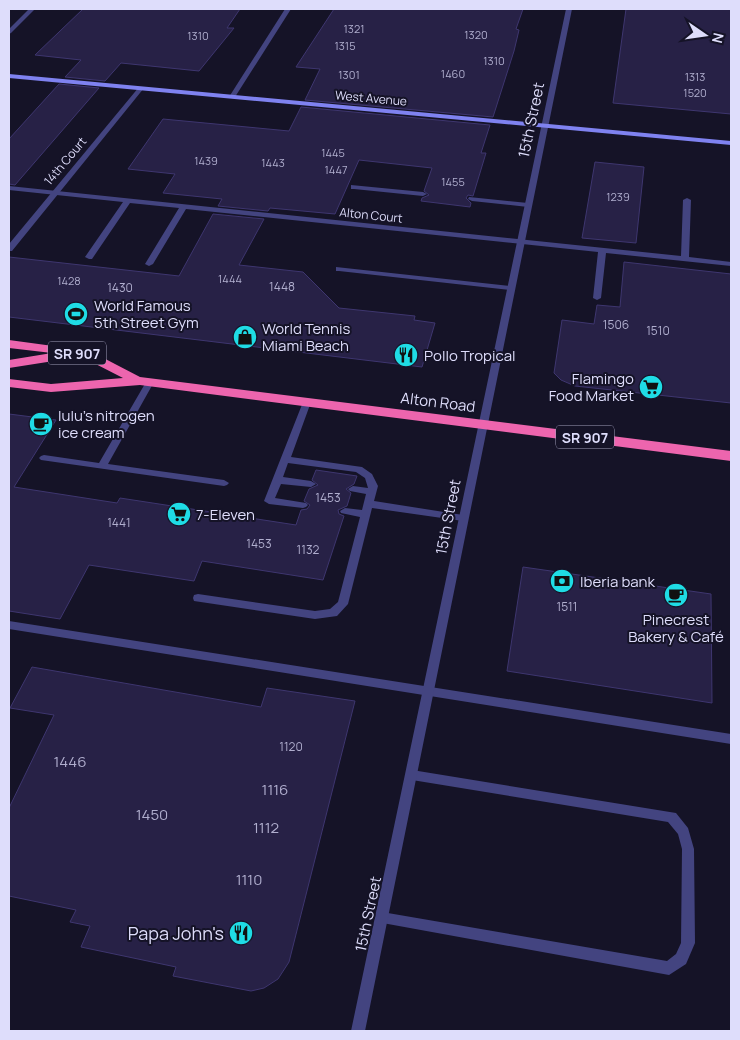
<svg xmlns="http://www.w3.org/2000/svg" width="740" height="1040" font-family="Manrope,sans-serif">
<rect width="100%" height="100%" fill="#151327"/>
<path fill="#272146" stroke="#3e366f" d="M 83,9 L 240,9 L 227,28 L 234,28 L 199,71 L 121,63 L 105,81 L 65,77 L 81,60 L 35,55 Z
M 334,9 L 523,9 L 516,29 L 519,30 L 514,51 L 493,117 L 305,100 L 320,69 L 296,67 Z
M 626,9 L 731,9 L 731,114 L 613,103 Z
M 59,84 L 99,88 L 15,185 L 9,184 L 9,139 Z
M 301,107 L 490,125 L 481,153 L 486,153 L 473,196 L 468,195 L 466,198 L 471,203 L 470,207 L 421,201 L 422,198 L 429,195 L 424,191 L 432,168 L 359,160 L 335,214 L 270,208 L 268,211 L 218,206 L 222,199 L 163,193 L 175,174 L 128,169 L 163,119 L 289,131 Z
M 595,162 L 644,167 L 636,243 L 582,238 Z
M 213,214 L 264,219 L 239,265 L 303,272 L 339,308 L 415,316 L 414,320 L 435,323 L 422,367 L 9,317 L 9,257 L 179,276 Z
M 624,262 L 731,274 L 731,403 L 575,386 L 561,380 L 554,373 L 562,320 L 594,324 L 597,305 L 620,307 Z
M 9,414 L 56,420 L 14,487 L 117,503 L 120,498 L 296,525 L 301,510 L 307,509 L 310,505 L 304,501 L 309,489 L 318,485 L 312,480 L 316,470 L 357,476 L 354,484 L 346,489 L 351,493 L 347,506 L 338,510 L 339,514 L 344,516 L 323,580 L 202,561 L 194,581 L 89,565 L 60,619 L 9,611 Z
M 523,567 L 711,594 L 712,703 L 507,671 Z
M 32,667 L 261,707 L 267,688 L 355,701 L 289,962 L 278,979 L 264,988 L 251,991 L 173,976 L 176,967 L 81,947 L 90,926 L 70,922 L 76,910 L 9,896 L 9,808 L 54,715 L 10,708 Z"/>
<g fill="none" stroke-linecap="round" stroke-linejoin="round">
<path fill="#434480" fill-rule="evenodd" d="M 351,185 L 423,192 L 427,194 L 423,196 L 354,189 L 351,189 Z
M 9,186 L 681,256 L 683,200 L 687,198 L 691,200 L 689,257 L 731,262 L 731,266 L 606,253 L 601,298 L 597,300 L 593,298 L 598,252 L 186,209 L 153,264 L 149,266 L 145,264 L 179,208 L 130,203 L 92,259 L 89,259 L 85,257 L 123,202 L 9,190 Z
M 469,197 L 528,203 L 532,205 L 528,207 L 472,201 L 468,199 Z
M 336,267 L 510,286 L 514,288 L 510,290 L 339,271 L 336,271 Z
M 150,379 L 154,382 L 108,464 L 224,480 L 229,483 L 227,485 L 224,486 L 41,460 L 39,458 L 41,456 L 44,455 L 99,463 L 146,382 Z
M 307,399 L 311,402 L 291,457 L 362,467 L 372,474 L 378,486 L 374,501 L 463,515 L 468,518 L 463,521 L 372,508 L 348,604 L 337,616 L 315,619 L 194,601 L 193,598 L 194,595 L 198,594 L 315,611 L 330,609 L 338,602 L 360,517 L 341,513 L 340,511 L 345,508 L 362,510 L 366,494 L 350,491 L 348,489 L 353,486 L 368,488 L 365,478 L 356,472 L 288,463 L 283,477 L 311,481 L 316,484 L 311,487 L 281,484 L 275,498 L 306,503 L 308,505 L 306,507 L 303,508 L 269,504 L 264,501 L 303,402 Z
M 9,621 L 731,734 L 731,744 L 9,629 Z
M 412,770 L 676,813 L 688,828 L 694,849 L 695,943 L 686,964 L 669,975 L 377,922 L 375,918 L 377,914 L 382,912 L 667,961 L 676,954 L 681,943 L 682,849 L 678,834 L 668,822 L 412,780 L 408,779 L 406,775 L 408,771 Z"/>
<path fill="#434480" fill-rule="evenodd" d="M 29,9 L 35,9 L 11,33 L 9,34 L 9,29 Z
M 285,9 L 291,9 L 235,97 L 230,98 L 229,97 Z
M 566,9 L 572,9 L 365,1031 L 351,1031 Z
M 139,87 L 144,88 L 12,251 L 9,251 L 9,244 Z"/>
<path fill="#7f82f0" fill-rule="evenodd" d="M 9,74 L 731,141 L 731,145 L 9,78 Z"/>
<path fill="#ed65ae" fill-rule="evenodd" d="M 9,340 L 90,351 L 140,377 L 731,451 L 731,461 L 140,385 L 51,392 L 9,387 L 9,379 L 51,384 L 123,378 L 82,357 L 66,355 L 65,359 L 60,360 L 9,368 L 9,360 L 52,353 L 9,348 Z"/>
</g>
<defs>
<g id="stadium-disc" transform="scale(1.25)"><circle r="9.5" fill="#1fdce5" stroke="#151327"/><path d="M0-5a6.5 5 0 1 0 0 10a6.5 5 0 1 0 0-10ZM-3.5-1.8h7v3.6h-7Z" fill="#111"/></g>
<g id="shop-disc" transform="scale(1.25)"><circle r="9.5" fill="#1fdce5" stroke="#151327"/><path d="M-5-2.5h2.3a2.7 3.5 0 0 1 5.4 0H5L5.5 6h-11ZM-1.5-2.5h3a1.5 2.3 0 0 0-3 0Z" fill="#111"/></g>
<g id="restaurant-disc" transform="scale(1.25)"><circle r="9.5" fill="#1fdce5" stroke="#151327"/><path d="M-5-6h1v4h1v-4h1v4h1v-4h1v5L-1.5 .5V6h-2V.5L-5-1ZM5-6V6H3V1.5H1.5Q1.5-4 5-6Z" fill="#111"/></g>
<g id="supermarket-disc" transform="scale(1.25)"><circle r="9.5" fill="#1fdce5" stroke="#151327"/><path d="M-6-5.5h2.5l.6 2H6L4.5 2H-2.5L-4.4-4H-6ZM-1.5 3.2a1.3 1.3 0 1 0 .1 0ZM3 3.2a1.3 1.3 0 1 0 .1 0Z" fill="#111"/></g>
<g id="cafe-disc" transform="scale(1.25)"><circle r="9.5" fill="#1fdce5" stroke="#151327"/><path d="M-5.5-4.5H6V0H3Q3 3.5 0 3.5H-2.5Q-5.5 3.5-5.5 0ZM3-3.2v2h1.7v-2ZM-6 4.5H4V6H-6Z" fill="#111"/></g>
<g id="bank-disc" transform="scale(1.25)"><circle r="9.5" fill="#1fdce5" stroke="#151327"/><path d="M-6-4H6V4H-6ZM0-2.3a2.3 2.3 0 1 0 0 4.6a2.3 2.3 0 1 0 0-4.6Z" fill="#111"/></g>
</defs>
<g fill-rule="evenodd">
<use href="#stadium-disc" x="76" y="314"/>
<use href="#shop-disc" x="245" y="337"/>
<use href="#restaurant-disc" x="406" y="355"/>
<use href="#supermarket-disc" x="651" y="387"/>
<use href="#cafe-disc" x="41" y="424"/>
<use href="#supermarket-disc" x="179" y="514"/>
<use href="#bank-disc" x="562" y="581"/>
<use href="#cafe-disc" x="676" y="595"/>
<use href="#restaurant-disc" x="241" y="933"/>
</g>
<g text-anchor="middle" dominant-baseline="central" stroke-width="4" stroke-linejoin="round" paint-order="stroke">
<g font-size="11" fill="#b0aece">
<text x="354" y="28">1321</text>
<text x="476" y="34">1320</text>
<text x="198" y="35">1310</text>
<text x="345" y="45">1315</text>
<text x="494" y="60">1310</text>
<text x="453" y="73">1460</text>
<text x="349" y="74">1301</text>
<text x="695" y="76">1313</text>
<text x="695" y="92">1520</text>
<text x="333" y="152">1445</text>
<text x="206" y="160">1439</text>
<text x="273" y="162">1443</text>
<text x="336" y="169">1447</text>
<text x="453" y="181">1455</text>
<text x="618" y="196">1239</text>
<text x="230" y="278">1444</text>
<text x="69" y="280">1428</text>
</g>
<g font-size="12" fill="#deddfb" stroke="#151327">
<text transform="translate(371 98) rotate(5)">West Avenue</text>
<text transform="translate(65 161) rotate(-50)">14th Court</text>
<text transform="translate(371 215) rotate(6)">Alton Court</text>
</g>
<g font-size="12" fill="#b0aece">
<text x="282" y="286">1448</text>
<text x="120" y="287">1430</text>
<text x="616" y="324">1506</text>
<text x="658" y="330">1510</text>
<text x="328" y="497">1453</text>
<text x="119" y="522">1441</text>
<text x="259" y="543">1453</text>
<text x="308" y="549">1132</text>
<text x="567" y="606">1511</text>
<text x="291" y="746">1120</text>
</g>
<g fill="#151327" stroke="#a2a0bb" stroke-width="1">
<rect x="48" y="341.5" width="58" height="23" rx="4"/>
<rect x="556" y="425.5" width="58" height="23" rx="4"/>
</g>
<g font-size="14" font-weight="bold" fill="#deddfb">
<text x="77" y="353">SR 907</text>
<text x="585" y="437">SR 907</text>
</g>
<g font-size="15" fill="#deddfb" stroke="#151327">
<text transform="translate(531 120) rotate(-78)">15th Street</text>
<text transform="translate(438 402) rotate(7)">Alton Road</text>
<text transform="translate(448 517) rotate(-79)">15th Street</text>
<text transform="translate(368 914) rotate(-78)">15th Street</text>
</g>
<g font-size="15" fill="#deddfb" stroke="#151327" text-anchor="start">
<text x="94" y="305">World Famous<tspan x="94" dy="17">5th Street Gym</tspan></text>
<text x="262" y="328">World Tennis<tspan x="262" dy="17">Miami Beach</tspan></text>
<text x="424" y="355">Pollo Tropical</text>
<text x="634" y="378" text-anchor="end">Flamingo<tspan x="634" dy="17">Food Market</tspan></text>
<text x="58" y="415">lulu's nitrogen<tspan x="58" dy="17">ice cream</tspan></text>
<text x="196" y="514">7-Eleven</text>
<text x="580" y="581">Iberia bank</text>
<text x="676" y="619" text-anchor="middle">Pinecrest<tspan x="676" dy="17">Bakery &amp; Café</tspan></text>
</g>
<g font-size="15" fill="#b0aece">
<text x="70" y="761">1446</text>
<text x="275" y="789">1116</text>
<text x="152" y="814">1450</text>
<text x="266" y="827">1112</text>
<text x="249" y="879">1110</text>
</g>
<g font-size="18" fill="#deddfb" stroke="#151327" text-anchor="end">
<text x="224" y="933">Papa John's</text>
</g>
</g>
<rect width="740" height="1040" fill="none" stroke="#deddfb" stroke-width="20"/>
<g transform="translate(705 35) rotate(103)" stroke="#151327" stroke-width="4" paint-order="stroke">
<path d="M0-4L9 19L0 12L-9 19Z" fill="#deddfb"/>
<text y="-8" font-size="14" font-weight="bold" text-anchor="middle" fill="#deddfb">N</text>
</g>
</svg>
